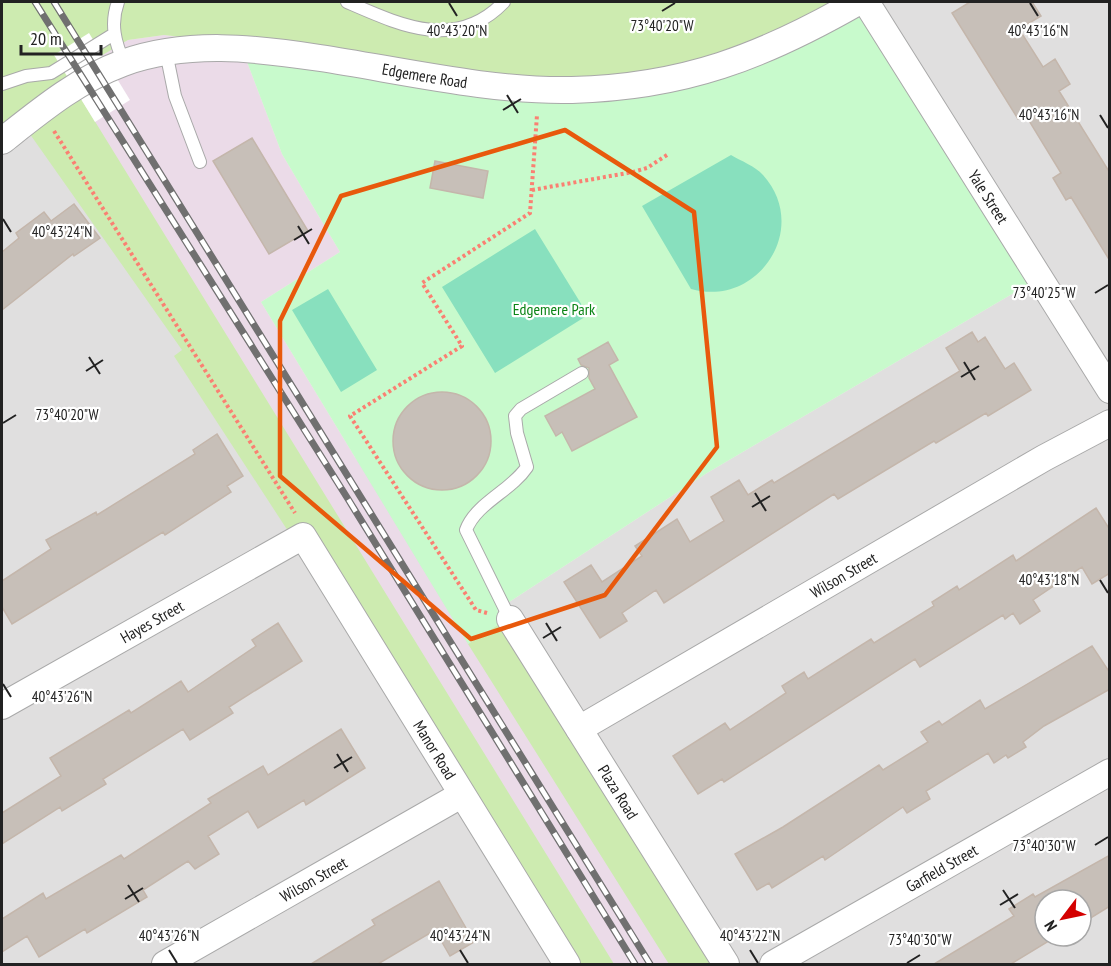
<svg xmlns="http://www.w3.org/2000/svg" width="1111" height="966" font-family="'PT Sans Narrow',sans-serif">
<rect width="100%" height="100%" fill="#f2efe9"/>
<path fill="#e0dfdf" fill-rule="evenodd" d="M 857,2 L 1109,2 L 1109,964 L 2,964 L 2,118 L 26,100 L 504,620 L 497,610 L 707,473 L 1029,284 ZM 1045,900 L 1081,900 L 1081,936 L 1045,936 Z"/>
<path fill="#ebdbe8" d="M 69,2 L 103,54 L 128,40 L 164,35 L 241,46 L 282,154 L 340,252 L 261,302 L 468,644 L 669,964 L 610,964 L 91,129 Z"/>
<path fill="#cdebb0" d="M 2,2 L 857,2 L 781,43 L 599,88 L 164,35 L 128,40 L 67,76 L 614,964 L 570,964 L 174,356 L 182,350 L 20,120 L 2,135 Z
M 504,621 L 721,964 L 669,964 L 468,644 Z"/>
<path fill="#c8facc" d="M 856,2 L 1029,284 L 707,473 L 497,610 L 504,621 L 468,644 L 261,302 L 340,252 L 282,154 L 241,46 L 514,88 L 693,76 Z"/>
<path fill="#88e0be" d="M 731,155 C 741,161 755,166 763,175 C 811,228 758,308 691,289 L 642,206 Z
M 535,229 L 588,315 L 495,373 L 442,287 Z
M 328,289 L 377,370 L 341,392 L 292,310 Z"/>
<path fill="#fff" d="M 89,33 L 130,100 L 95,122 L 54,55 Z"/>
<path fill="#c7bfb8" stroke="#c4b6ab" stroke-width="1.5" d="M 970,2 L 1032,2 L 1041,16 L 1019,29 L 1043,67 L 1055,59 L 1070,84 L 1059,91 L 1110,173 L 1110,261 L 1071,197 L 1066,200 L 1053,178 L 1061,173 L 1025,114 L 1018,119 L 952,13 Z
M 252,138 L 308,231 L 269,254 L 213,161 Z
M 435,161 L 488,171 L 483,198 L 430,188 Z
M 74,204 L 100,238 L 74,256 L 73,254 L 2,310 L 2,252 L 19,238 L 16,233 L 44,212 L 51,221 Z
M 972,332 L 978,342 L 985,337 L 1005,369 L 1014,363 L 1031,390 L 988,416 L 986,413 L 936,443 L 934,441 L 838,499 L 834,494 L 664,603 L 656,590 L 622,613 L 627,621 L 600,638 L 564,582 L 591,565 L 602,582 L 642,556 L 635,546 L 677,519 L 690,542 L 724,521 L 711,497 L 739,480 L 748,495 L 772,480 L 774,483 L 960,371 L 946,348 Z
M 608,342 L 618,360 L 609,365 L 637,417 L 572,451 L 562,432 L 556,436 L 545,416 L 595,389 L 589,378 L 589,368 L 581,365 L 578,359 Z
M393 441a49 49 0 1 1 98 0a49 49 0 1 1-98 0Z
M 217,434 L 243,476 L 227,486 L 231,492 L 165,535 L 163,532 L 12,624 L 2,607 L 2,581 L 51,549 L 46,540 L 96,512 L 97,515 L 195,454 L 193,450 Z
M 1096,508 L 1110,530 L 1110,573 L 1092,584 L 1082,567 L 1033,600 L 1040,611 L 1020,624 L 1013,613 L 1005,619 L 1003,615 L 920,667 L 915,659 L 724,782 L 722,779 L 698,794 L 673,756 L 725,723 L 730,730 L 786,693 L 782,686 L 804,672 L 808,679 L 871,639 L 874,643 L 934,606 L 932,602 L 957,586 L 959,590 L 1013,555 L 1016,561 Z
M 278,623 L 302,661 L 229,707 L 233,713 L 190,740 L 183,729 L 103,779 L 106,784 L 62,811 L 60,807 L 2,844 L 2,813 L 61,776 L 50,758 L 129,710 L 131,713 L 181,681 L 188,692 L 256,646 L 252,640 Z
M 1092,646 L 1110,673 L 1110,689 L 1044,726 L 1023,742 L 1026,747 L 1008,758 L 1006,755 L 994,763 L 988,753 L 926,791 L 930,799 L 907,813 L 903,807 L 825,860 L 823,856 L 772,888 L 769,883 L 757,890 L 735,854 L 783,827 L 879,765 L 883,770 L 928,742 L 921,732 L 939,721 L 942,725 L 980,700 L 985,709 Z
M 341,729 L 365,768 L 306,805 L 304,800 L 258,828 L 248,811 L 208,836 L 219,854 L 195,869 L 188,861 L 143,890 L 147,897 L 87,933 L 85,929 L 39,957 L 27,936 L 2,952 L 2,919 L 43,893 L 46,899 L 121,855 L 124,859 L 211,803 L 208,799 L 263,766 L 268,775 Z
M 1110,855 L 1110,906 L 1081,924 L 1081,900 L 1045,900 L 1045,936 L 1057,936 L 1011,964 L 934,964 L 1014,916 L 1009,909 L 1033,894 L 1035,897 Z
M 439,881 L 474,942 L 450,956 L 435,930 L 378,964 L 311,964 L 375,925 L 372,920 Z"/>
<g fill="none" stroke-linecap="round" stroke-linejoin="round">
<g stroke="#a9a9a9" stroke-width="14">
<path id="service" d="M 118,2 C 110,24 115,42 124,63
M 347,2 C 400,25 456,52 504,2
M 166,52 L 175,96 L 200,162
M 2,84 L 26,76 L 51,73 L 114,34
M 510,619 L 466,530 C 476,503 511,491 527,467 L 517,433 L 515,416 L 521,409 L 582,373"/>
</g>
<g stroke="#a9a9a9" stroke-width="28">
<g id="minor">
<path id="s1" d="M 866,2 L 1110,390"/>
<path id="s2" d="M 2,141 C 40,111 77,80 123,63 C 187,40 255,48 320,58 C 399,70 493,92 572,90 C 684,87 762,57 858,2"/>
<path id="s3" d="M 510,619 L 726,964"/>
<path id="s4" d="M 2,706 L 303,536 L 567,964"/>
<path id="s5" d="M 579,729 L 1044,458 L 1110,423"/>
<path id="s6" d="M 165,964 L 461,795"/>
<path id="s7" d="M 773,964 L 1110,772"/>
</g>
</g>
<path stroke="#fa8072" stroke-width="4" stroke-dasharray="3 3" stroke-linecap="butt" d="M 54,131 L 295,513
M 532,190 L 633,172 L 647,168 L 667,155
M 487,613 L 476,610 L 350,416 L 462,346 L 422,283 L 530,213 L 537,115"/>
<use href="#service" stroke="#fff" stroke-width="12"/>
<use href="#minor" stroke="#fff" stroke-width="26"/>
<g stroke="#707070" stroke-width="7">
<path id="rail" d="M 35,2 L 348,499 L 635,964
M 54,2 L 650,964"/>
</g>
<use href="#rail" stroke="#fff" stroke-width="4.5" stroke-dasharray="14" stroke-linecap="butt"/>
</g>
<path fill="none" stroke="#e8590c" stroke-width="4.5" stroke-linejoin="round" d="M 565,130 L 694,212 L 717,447 L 605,595 L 471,639 L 280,476 L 280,321 L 341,196 Z"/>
<path fill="none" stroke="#222" stroke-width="2" d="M 449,3 L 457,16M 1030,3 L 1038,16M 662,11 L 675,3M 507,95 L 518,113M 503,110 L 521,99M 1100,115 L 1108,128M 3,219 L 11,232M 298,226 L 309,244M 294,240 L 312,229M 1095,293 L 1108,285M 89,357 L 100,374M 964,362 L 975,380M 86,371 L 103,360M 961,377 L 979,366M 3,423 L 16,415M 755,493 L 766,511M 752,507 L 770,496M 1100,580 L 1108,593M 546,623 L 557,641M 543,638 L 561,627M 3,684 L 11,697M 337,754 L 348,772M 334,768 L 352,757M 1095,845 L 1108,837M 128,885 L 139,902M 1003,890 L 1015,908M 125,899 L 143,888M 1000,905 L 1018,894M 169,950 L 177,963M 460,950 L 468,963M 750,950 L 758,963M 907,963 L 920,955"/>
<g text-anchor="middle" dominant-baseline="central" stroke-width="4.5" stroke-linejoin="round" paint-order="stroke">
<g font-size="16" fill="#222" stroke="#fff">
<text stroke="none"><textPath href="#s2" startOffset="450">Edgemere Road</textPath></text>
<text stroke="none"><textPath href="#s1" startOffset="230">Yale Street</textPath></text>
<text stroke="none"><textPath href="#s5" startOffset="306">Wilson Street</textPath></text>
<text stroke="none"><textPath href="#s4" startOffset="172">Hayes Street</textPath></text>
<text stroke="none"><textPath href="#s4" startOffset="597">Manor Road</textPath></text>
<text stroke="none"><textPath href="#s3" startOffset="204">Plaza Road</textPath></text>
<text stroke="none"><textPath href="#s7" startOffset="194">Garfield Street</textPath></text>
<text stroke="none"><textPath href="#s6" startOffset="171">Wilson Street</textPath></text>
</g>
<g font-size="16" fill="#0c8416" stroke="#fff">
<text x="554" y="309">Edgemere Park</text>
</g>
</g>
<g font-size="15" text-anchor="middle" fill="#222" stroke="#fff" stroke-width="4.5" stroke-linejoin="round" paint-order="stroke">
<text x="662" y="31">73°40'20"W</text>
<text x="457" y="36">40°43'20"N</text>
<text x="1038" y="36">40°43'16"N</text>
<text x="1049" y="120">40°43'16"N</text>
<text x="62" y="237">40°43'24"N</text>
<text x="1044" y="298">73°40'25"W</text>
<text x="67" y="420">73°40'20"W</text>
<text x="1049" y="585">40°43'18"N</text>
<text x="62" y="702">40°43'26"N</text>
<text x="1044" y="851">73°40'30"W</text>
<text x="169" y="941">40°43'26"N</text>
<text x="460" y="941">40°43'24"N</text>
<text x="750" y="941">40°43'22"N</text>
<text x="920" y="945">73°40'30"W</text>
</g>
<rect width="1111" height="966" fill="none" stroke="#222222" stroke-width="6"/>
<g transform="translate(1063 918) rotate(238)"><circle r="28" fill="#ffffff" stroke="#a7a7a7" stroke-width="1.5"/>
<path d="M0-4.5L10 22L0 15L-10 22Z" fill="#d40000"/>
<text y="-9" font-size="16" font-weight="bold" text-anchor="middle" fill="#222222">N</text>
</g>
<path d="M21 45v9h80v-9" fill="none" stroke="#222222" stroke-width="3"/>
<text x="30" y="45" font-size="18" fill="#222222" stroke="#ffffff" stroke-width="4.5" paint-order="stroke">20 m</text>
</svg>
